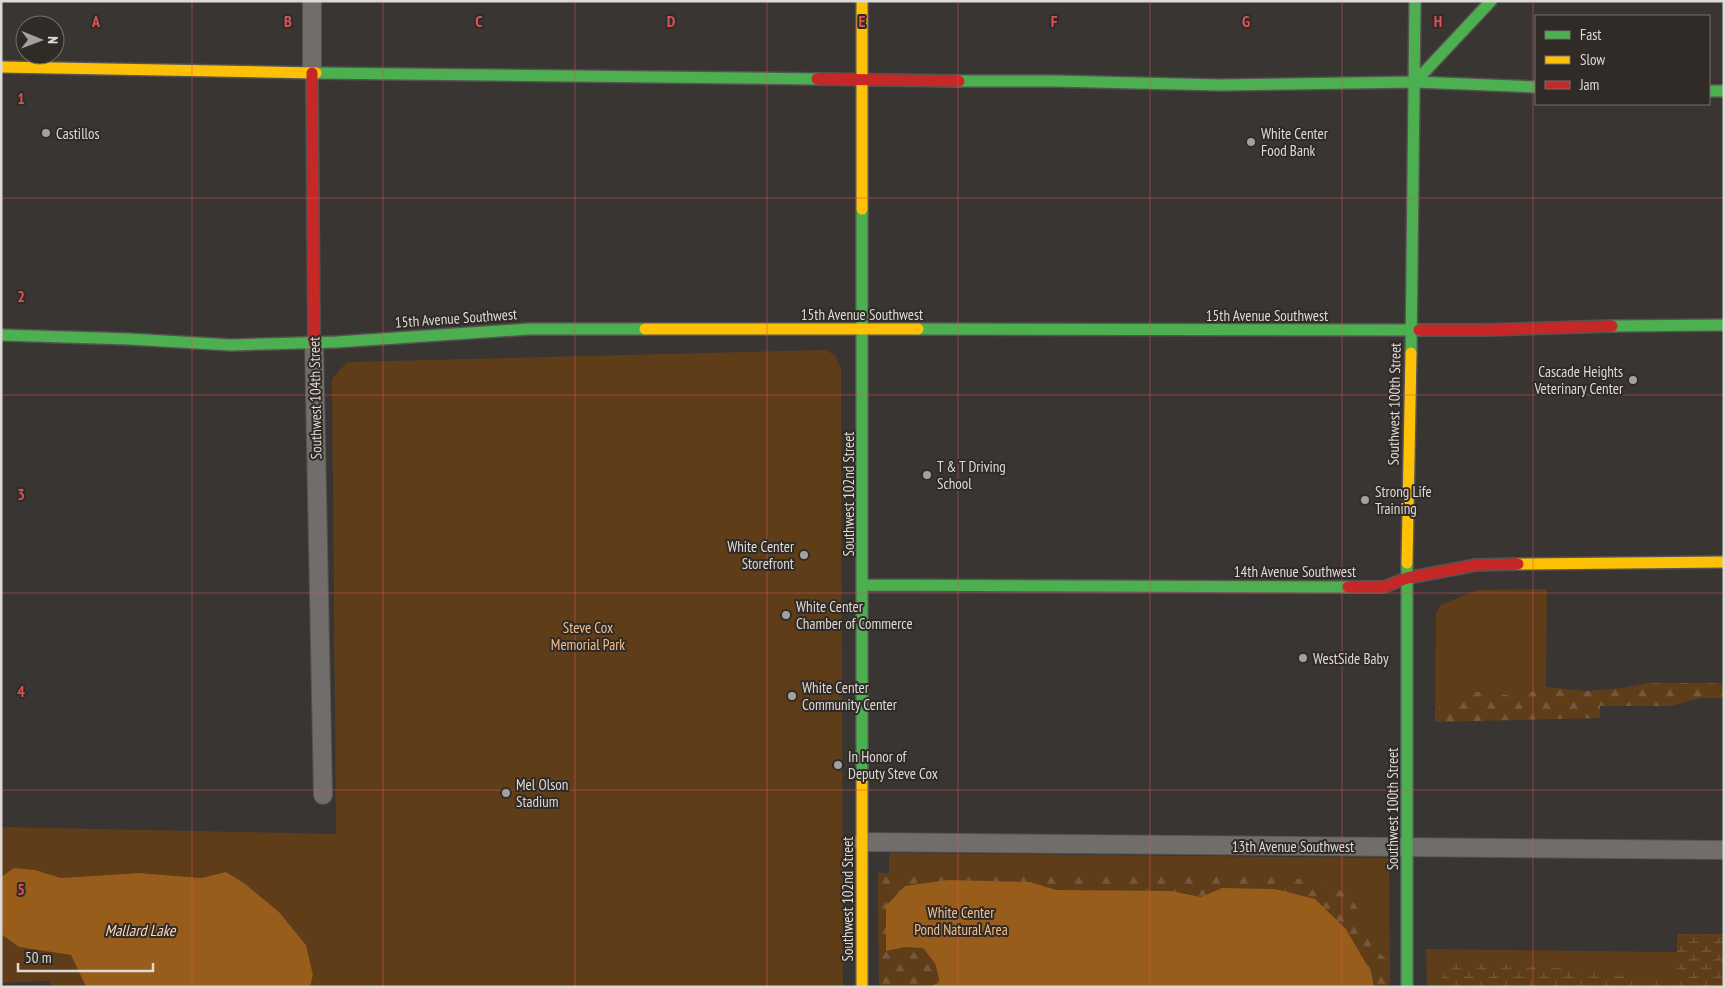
<svg xmlns="http://www.w3.org/2000/svg" width="1725" height="988" font-family="'PT Sans Narrow',sans-serif">
<defs>
<pattern id="forest-firs" width="22" height="20" patternUnits="userSpaceOnUse" patternTransform="scale(1.25)"><rect width="22" height="20" fill="#5f3d19"/><path d="M5 1l3.5 6h-7zM16 11l3.5 6h-7z" fill="#76583a"/></pattern>
<pattern id="wetland-marsh" width="20" height="14" patternUnits="userSpaceOnUse" patternTransform="scale(1.25)"><rect width="20" height="14" fill="#5f3d19"/><path d="M1 5h8M5 5V1M11 12h8M15 12V8" fill="none" stroke="#76583a"/></pattern>
</defs>
<rect width="100%" height="100%" fill="#383533"/>
<path fill="#5f3d19" d="M 825,350 L 835,355 L 841,369 L 843,987 L 310,987 L 313,975 L 306,945 L 279,912 L 244,883 L 226,872 L 201,878 L 139,873 L 61,878 L 35,870 L 14,868 L 1,877 L 1,827 L 336,834 L 332,379 L 347,362 Z
M 1547,589 L 1546,687 L 1517,696 L 1470,691 L 1435,710 L 1436,614 L 1440,605 L 1478,590 Z
M 889,853 L 1389,858 L 1390,987 L 879,987 L 878,873 L 889,873 Z
M 1,934 L 19,947 L 71,955 L 86,987 L 51,987 L 50,981 L 1,983 Z
M 1426,949 L 1677,952 L 1678,962 L 1724,987 L 1427,987 Z"/>
<path fill="url(#forest-firs)" d="M 1647,683 L 1716,683 L 1724,684 L 1724,698 L 1701,698 L 1670,706 L 1600,706 L 1600,718 L 1435,722 L 1435,710 L 1470,691 L 1517,696 L 1546,687 L 1586,691 L 1622,688 Z
M 1042,872 C 1084,873 1126,873 1168,874 C 1208,874 1319,870 1348,895 C 1360,906 1362,926 1369,940 C 1374,949 1381,955 1390,961 L 1390,987 L 1374,987 L 1371,972 L 1315,899 L 1275,889 L 1222,888 L 1201,897 L 1170,891 L 1056,890 L 1030,882 L 948,880 L 905,886 L 905,947 L 923,948 L 935,963 L 940,982 L 929,987 L 914,985 L 909,987 L 879,987 L 878,873 Z"/>
<path fill="url(#wetland-marsh)" d="M 1677,934 L 1724,934 L 1724,987 L 1437,987 L 1444,973 L 1457,962 L 1562,968 L 1677,982 Z"/>
<path fill="#985d1a" d="M 14,868 L 35,870 L 61,878 L 139,873 L 201,878 L 226,872 L 244,883 L 279,912 L 306,945 L 313,975 L 310,987 L 86,987 L 71,955 L 19,947 L 1,934 L 1,877 Z
M 948,880 L 1030,882 L 1056,890 L 1170,891 L 1201,897 L 1222,888 L 1275,889 L 1315,899 L 1346,929 L 1371,972 L 1374,987 L 929,987 L 940,982 L 935,963 L 923,948 L 905,947 L 886,951 L 886,906 L 905,886 Z"/>
<g fill="none" stroke-linecap="round" stroke-linejoin="round">
<g stroke="#555350" stroke-width="20">
<path id="street" d="M 312,73 L 312,1
M 314,343 L 323,795
M 862,842 L 1724,850"/>
</g>
<g stroke="#555350" stroke-width="14">
<path id="fast" d="M 316,73 L 817,79
M 959,81 L 1053,81 L 1220,85 L 1415,82 L 1536,87
M 1415,82 L 1491,1
M 1709,91 L 1724,91
M 862,209 L 862,775
M 1612,326 L 1724,325
M 918,329 L 1419,330
M 1,335 L 129,339 L 231,345 L 337,342 L 529,329 L 645,329
M 1411,353 L 1415,1
M 863,585 L 1348,587
M 1407,987 L 1407,563"/>
</g>
<g stroke="#555350" stroke-width="14">
<path id="slow" d="M 862,1 L 862,209
M 1,67 L 316,73
M 645,329 L 918,329
M 1407,563 L 1411,353
M 1518,564 L 1724,562
M 862,775 L 862,987"/>
</g>
<g stroke="#555350" stroke-width="14">
<path id="jam" d="M 312,73 L 314,343
M 817,79 L 959,81
M 1419,330 L 1485,330 L 1612,326
M 1348,587 L 1384,587 L 1407,578 L 1476,565 L 1518,564"/>
</g>
<use href="#street" stroke="#706d6b" stroke-width="18"/>
<use href="#fast" stroke="#4caf50" stroke-width="11"/>
<use href="#slow" stroke="#ffc107" stroke-width="11"/>
<use href="#jam" stroke="#c62828" stroke-width="11"/>
</g>
<path fill="none" stroke="#d85454" stroke-width="1" stroke-opacity="0.55" d="M 192,1 L 192,987M 383,1 L 383,987M 575,1 L 575,987M 767,1 L 767,987M 958,1 L 958,987M 1150,1 L 1150,987M 1342,1 L 1342,987M 1533,1 L 1533,987M 1,198 L 1724,198M 1,395 L 1724,395M 1,593 L 1724,593M 1,790 L 1724,790"/>
<g fill="#a4a09e" stroke="#302b26" stroke-width="2">
<circle cx="46" cy="133" r="5"/>
<circle cx="1251" cy="142" r="5"/>
<circle cx="1633" cy="380" r="5"/>
<circle cx="927" cy="475" r="5"/>
<circle cx="1365" cy="500" r="5"/>
<circle cx="804" cy="555" r="5"/>
<circle cx="786" cy="615" r="5"/>
<circle cx="1303" cy="658" r="5"/>
<circle cx="792" cy="696" r="5"/>
<circle cx="838" cy="765" r="5"/>
<circle cx="506" cy="793" r="5"/>
</g>
<g text-anchor="middle" dominant-baseline="central" stroke-width="4" stroke-linejoin="round" paint-order="stroke">
<g font-size="15" fill="#dedad7" stroke="#302b26" text-anchor="start">
<text x="56" y="133">Castillos</text>
<text x="1261" y="133">White Center<tspan x="1261" dy="17">Food Bank</tspan></text>
<text x="1623" y="371" text-anchor="end">Cascade Heights<tspan x="1623" dy="17">Veterinary Center</tspan></text>
<text x="937" y="466">T &amp; T Driving<tspan x="937" dy="17">School</tspan></text>
<text x="1375" y="491">Strong Life<tspan x="1375" dy="17">Training</tspan></text>
<text x="794" y="546" text-anchor="end">White Center<tspan x="794" dy="17">Storefront</tspan></text>
<text x="796" y="606">White Center<tspan x="796" dy="17">Chamber of Commerce</tspan></text>
<text x="1313" y="658">WestSide Baby</text>
<text x="802" y="687">White Center<tspan x="802" dy="17">Community Center</tspan></text>
<text x="848" y="756">In Honor of<tspan x="848" dy="17">Deputy Steve Cox</tspan></text>
<text x="516" y="784">Mel Olson<tspan x="516" dy="17">Stadium</tspan></text>
</g>
<g font-size="15" fill="#dedad7" stroke="#302b26">
<text x="862" y="314">15th Avenue Southwest</text>
<text x="1267" y="315">15th Avenue Southwest</text>
<text transform="translate(456 318) rotate(-4)">15th Avenue Southwest</text>
<text transform="translate(315 398) rotate(-91)">Southwest 104th Street</text>
<text transform="translate(1394 404) rotate(-89)">Southwest 100th Street</text>
<text transform="translate(848 494) rotate(-90)">Southwest 102nd Street</text>
<text x="1295" y="571">14th Avenue Southwest</text>
<text transform="translate(1392 809) rotate(-90)">Southwest 100th Street</text>
<text x="1293" y="846">13th Avenue Southwest</text>
<text transform="translate(847 899) rotate(-90)">Southwest 102nd Street</text>
</g>
<g font-size="15" fill="#f3be8d" stroke="#302b26">
<text x="588" y="627">Steve Cox<tspan x="588" dy="17">Memorial Park</tspan></text>
<text x="961" y="912">White Center<tspan x="961" dy="17">Pond Natural Area</tspan></text>
</g>
<g font-size="16" font-style="italic" fill="#fcd8b8" stroke="#302b26">
<text x="140" y="930">Mallard Lake</text>
</g>
</g>
<g font-size="16" text-anchor="middle" font-weight="bold" fill="#d85454" stroke="#302b26" stroke-width="4" stroke-linejoin="round" paint-order="stroke">
<text x="96" y="27">A</text>
<text x="288" y="27">B</text>
<text x="479" y="27">C</text>
<text x="671" y="27">D</text>
<text x="862" y="27">E</text>
<text x="1054" y="27">F</text>
<text x="1246" y="27">G</text>
<text x="1438" y="27">H</text>
<text x="21" y="104">1</text>
<text x="21" y="302">2</text>
<text x="21" y="500">3</text>
<text x="21" y="697">4</text>
<text x="21" y="895">5</text>
</g>
<rect width="1725" height="988" fill="none" stroke="#dedad7" stroke-width="5"/>
<rect x="1535" y="15" width="175" height="90" fill="#302b26" stroke="#76716d"/>
<rect x="1545" y="31" width="25" height="8" fill="#4caf50" stroke="#76716d"/>
<text x="1580" y="40" font-size="15" fill="#dedad7">Fast</text>
<rect x="1545" y="56" width="25" height="8" fill="#ffc107" stroke="#76716d"/>
<text x="1580" y="65" font-size="15" fill="#dedad7">Slow</text>
<rect x="1545" y="81" width="25" height="8" fill="#c62828" stroke="#76716d"/>
<text x="1580" y="90" font-size="15" fill="#dedad7">Jam</text>
<g transform="translate(40 40) rotate(91)"><circle r="24" fill="#302b26" stroke="#76716d"/>
<path d="M0-4L9 19L0 12L-9 19Z" fill="#a4a09e"/>
<text y="-8" font-size="14" font-weight="bold" text-anchor="middle" fill="#dedad7">N</text>
</g>
<path d="M18 963v8h135v-8" fill="none" stroke="#dedad7" stroke-width="2.5"/>
<text x="25" y="963" font-size="15" fill="#dedad7" stroke="#302b26" stroke-width="4" paint-order="stroke">50 m</text>
</svg>
